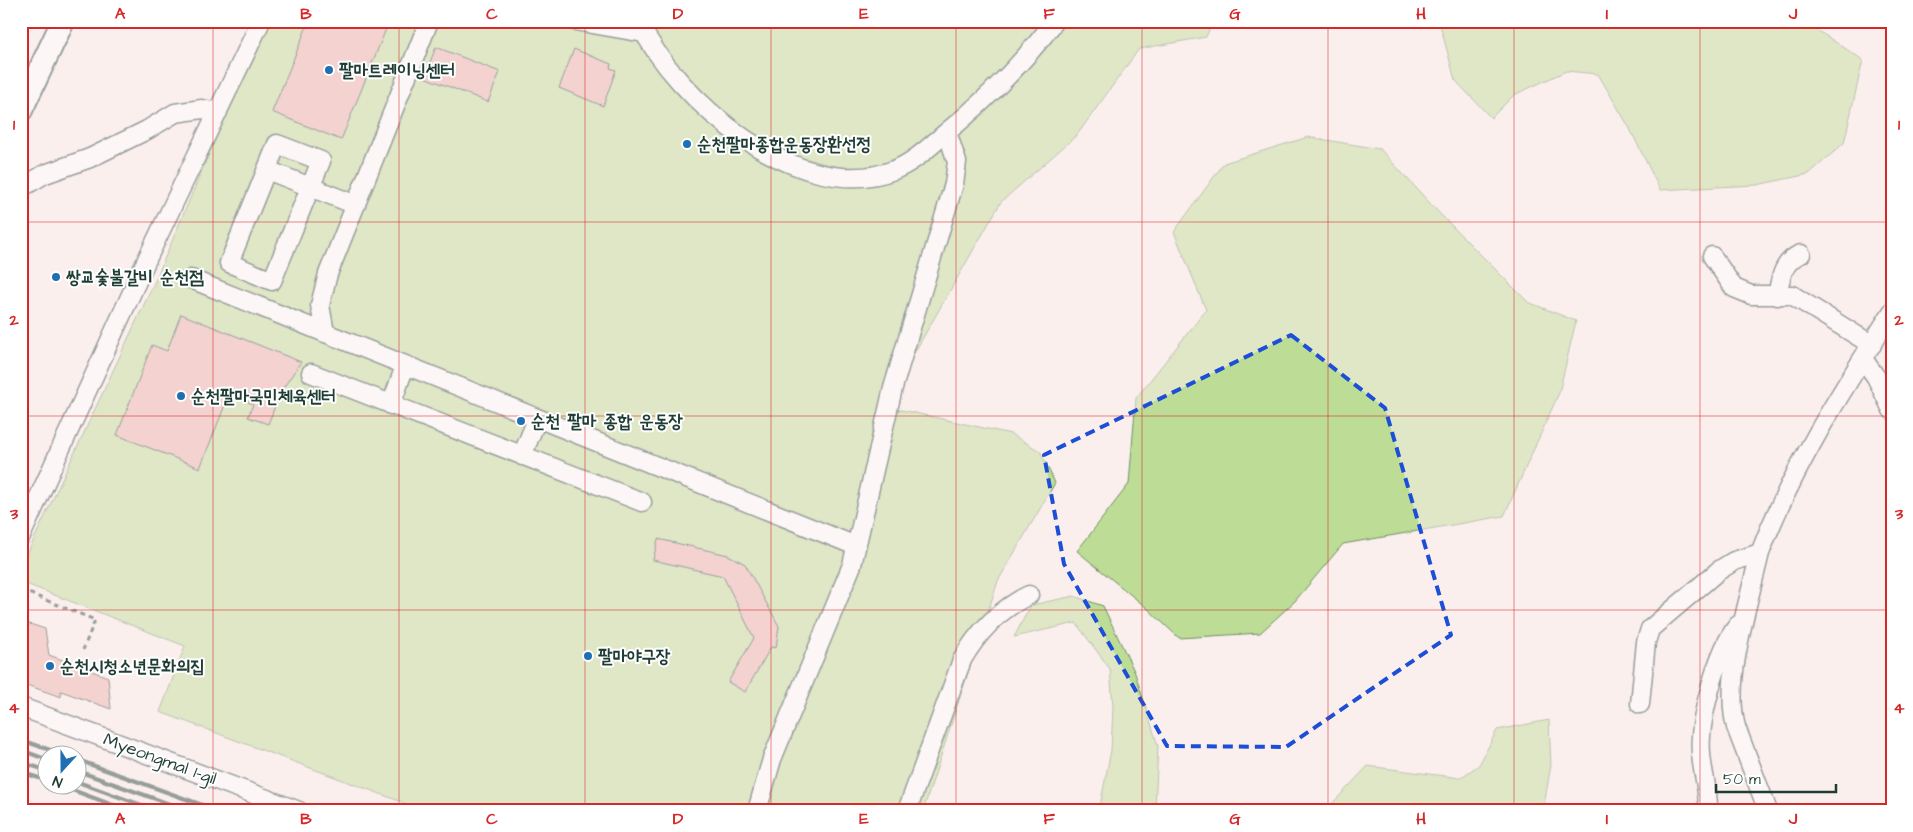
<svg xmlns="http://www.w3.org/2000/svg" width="1913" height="832" font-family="'Architects Daughter','Poor Story',sans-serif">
<rect width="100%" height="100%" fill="#fbefee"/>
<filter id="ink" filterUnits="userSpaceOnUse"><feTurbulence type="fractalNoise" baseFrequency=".02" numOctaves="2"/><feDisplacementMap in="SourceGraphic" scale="10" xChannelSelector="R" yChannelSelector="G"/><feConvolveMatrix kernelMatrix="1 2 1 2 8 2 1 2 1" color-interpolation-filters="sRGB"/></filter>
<g filter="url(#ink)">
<path fill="#bddd96" stroke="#6e8d65" d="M 271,21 L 1213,21 L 1206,37 L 1139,49 L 1077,135 L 1001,202 L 901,376 L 897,409 L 1011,434 L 1040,451 L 1055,483 L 998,581 L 923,811 L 426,811 L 160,712 L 185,646 L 21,582 L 21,567 L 155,281 L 239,83 Z
M 1439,21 L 1803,21 L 1863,60 L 1844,143 L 1809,174 L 1757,185 L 1660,190 L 1629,127 L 1598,74 L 1566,71 L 1514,95 L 1491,118 L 1455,80 Z
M 1308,137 L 1380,149 L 1441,215 L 1528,302 L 1576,321 L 1559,393 L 1504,516 L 1343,544 L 1295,601 L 1260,633 L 1179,638 L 1147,608 L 1077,551 L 1129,484 L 1136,398 L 1206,310 L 1174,232 L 1224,163 Z
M 1074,596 L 1103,606 L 1135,673 L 1158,746 L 1155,811 L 1099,811 L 1111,750 L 1113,707 L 1110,669 L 1076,623 L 1014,637 L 1031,605 Z
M 1549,720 L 1551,765 L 1543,811 L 1325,811 L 1368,766 L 1460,778 L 1479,765 L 1497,730 Z"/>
<path fill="#ebb0ab" stroke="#1f3d34" d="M 309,21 L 367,21 L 386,29 L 341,140 L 272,112 Z
M 436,47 L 500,72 L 488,102 L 424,77 Z
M 574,49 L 611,64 L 610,68 L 616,70 L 603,106 L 559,88 Z
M 181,314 L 301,362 L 281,391 L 268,424 L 248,417 L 253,404 L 229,395 L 200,468 L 117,435 L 152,345 L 167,351 Z
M 658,539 L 728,555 L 745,564 L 779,626 L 776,648 L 771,647 L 745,692 L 728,682 L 754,638 L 723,576 L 653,560 Z
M 21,621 L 45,629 L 49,655 L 108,677 L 111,709 L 61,691 L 61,697 L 21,683 Z"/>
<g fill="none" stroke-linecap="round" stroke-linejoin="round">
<g stroke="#1f3d34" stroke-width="21">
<path id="minor" d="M 575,21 L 644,33
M 638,21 C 677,101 799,206 894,170 C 912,163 926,150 941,137 C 983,103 1022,64 1055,21
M 277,144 L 321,161 L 272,281 L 229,263 Z
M 267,170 L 356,205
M 21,188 L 45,174 L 90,158 L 147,130 L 175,113 L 202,109 L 218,112
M 1712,256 L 1734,288 L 1751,295 L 1792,295 L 1872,345
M 191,279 L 856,546
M 1777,296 C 1780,280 1783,260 1801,254
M 325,333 L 320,305 L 328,274 L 429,21
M 1863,359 L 1876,377 L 1892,410
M 311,373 L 642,502
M 391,405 L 405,366
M 522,456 L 537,419
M 21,536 L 148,257 L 261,21
M 1760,553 C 1749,601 1723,680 1736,727 L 1768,811
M 1640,704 L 1646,642 L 1650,629 L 1718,571 L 1734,561 L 1760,553 C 1792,468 1843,389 1892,312
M 21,707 L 299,811
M 757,811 L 772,759 L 852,565 L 893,388 L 954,184 L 957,162 L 947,132
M 907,811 L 962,660 C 977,633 1001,608 1029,595
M 1708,811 C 1709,791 1702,772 1701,753 C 1698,721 1718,649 1738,625"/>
</g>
<g stroke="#1f3d34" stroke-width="26">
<path id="major" d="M 21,110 L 63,21"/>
</g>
<path stroke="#1f3d34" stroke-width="3" stroke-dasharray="5 4" stroke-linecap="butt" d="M 21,590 L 95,620 L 83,650"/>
<use href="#minor" stroke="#fff" stroke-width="18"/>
<use href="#major" stroke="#fff" stroke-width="22"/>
<path stroke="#1f3d34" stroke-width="4" d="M 21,740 L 62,754
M 21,750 L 48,760
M 78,760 L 219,811
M 21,762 L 48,771
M 78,771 L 189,811
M 21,772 L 48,781
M 78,782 L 158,811
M 56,784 L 129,811"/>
</g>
</g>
<path d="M0 0H1913V832H0ZM 1291,335 L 1385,408 L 1451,635 L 1286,747 L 1167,746 L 1064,564 L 1044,455 Z" fill="#fbefee" fill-opacity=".55" fill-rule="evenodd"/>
<path fill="none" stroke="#1d4ed8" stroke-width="4" stroke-dasharray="10 6" stroke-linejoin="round" d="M 1291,335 L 1385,408 L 1451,635 L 1286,747 L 1167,746 L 1064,564 L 1044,455 Z"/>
<path fill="none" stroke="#d62828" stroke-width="1" stroke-opacity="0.55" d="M 213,21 L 213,811M 399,21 L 399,811M 585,21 L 585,811M 771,21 L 771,811M 956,21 L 956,811M 1142,21 L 1142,811M 1328,21 L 1328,811M 1514,21 L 1514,811M 1700,21 L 1700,811M 21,222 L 1892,222M 21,416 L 1892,416M 21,610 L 1892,610"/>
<g fill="#1f6fb2" stroke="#fff" stroke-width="2">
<circle cx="329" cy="70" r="5"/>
<circle cx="687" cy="144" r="5"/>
<circle cx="56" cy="277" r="5"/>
<circle cx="181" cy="396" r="5"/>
<circle cx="521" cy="421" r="5"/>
<circle cx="588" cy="656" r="5"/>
<circle cx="50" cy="666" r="5"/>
</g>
<g text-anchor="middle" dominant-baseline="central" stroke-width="4" stroke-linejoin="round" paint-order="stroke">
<g font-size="18" font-weight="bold" fill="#1f3d34" stroke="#fff" text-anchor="start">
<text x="339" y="70">팔마트레이닝센터</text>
<text x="697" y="144">순천팔마종합운동장환선정</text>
<text x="66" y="277">쌍교숯불갈비 순천점</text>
<text x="191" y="396">순천팔마국민체육센터</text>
<text x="531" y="421">순천 팔마 종합 운동장</text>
<text x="598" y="656">팔마야구장</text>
<text x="60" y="666">순천시청소년문화의집</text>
</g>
<g font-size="18" fill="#1f3d34" stroke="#fff">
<text transform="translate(160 759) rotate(20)">Myeongmal 1-gil</text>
</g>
</g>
<rect width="1913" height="832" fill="none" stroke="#fff" stroke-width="55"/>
<g transform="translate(62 770) rotate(201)"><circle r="24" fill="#ffffff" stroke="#a5b1ae"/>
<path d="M0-4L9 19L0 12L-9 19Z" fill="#1f6fb2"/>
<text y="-8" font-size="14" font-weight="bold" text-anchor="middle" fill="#1f3d34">N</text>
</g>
<path d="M1716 784v8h120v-8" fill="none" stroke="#1f3d34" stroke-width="2.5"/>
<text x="1723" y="784" font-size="15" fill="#1f3d34" stroke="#ffffff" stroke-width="4" paint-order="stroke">50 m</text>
<rect x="28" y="28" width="1858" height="776" fill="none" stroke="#d62828" stroke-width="2"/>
<g font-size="16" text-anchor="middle" font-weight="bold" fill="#d62828">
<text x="120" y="19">A</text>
<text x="306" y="19">B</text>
<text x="492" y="19">C</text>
<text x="678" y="19">D</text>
<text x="864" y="19">E</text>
<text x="1049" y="19">F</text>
<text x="1235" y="19">G</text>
<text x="1421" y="19">H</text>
<text x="1607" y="19">I</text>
<text x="1793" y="19">J</text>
<text x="14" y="130">1</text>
<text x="1899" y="130">1</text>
<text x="14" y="325">2</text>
<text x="1899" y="325">2</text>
<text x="14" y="519">3</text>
<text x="1899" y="519">3</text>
<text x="14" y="713">4</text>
<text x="1899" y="713">4</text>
<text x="120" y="824">A</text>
<text x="306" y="824">B</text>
<text x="492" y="824">C</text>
<text x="678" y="824">D</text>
<text x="864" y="824">E</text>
<text x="1049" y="824">F</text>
<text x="1235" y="824">G</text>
<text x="1421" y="824">H</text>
<text x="1607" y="824">I</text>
<text x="1793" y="824">J</text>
</g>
</svg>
